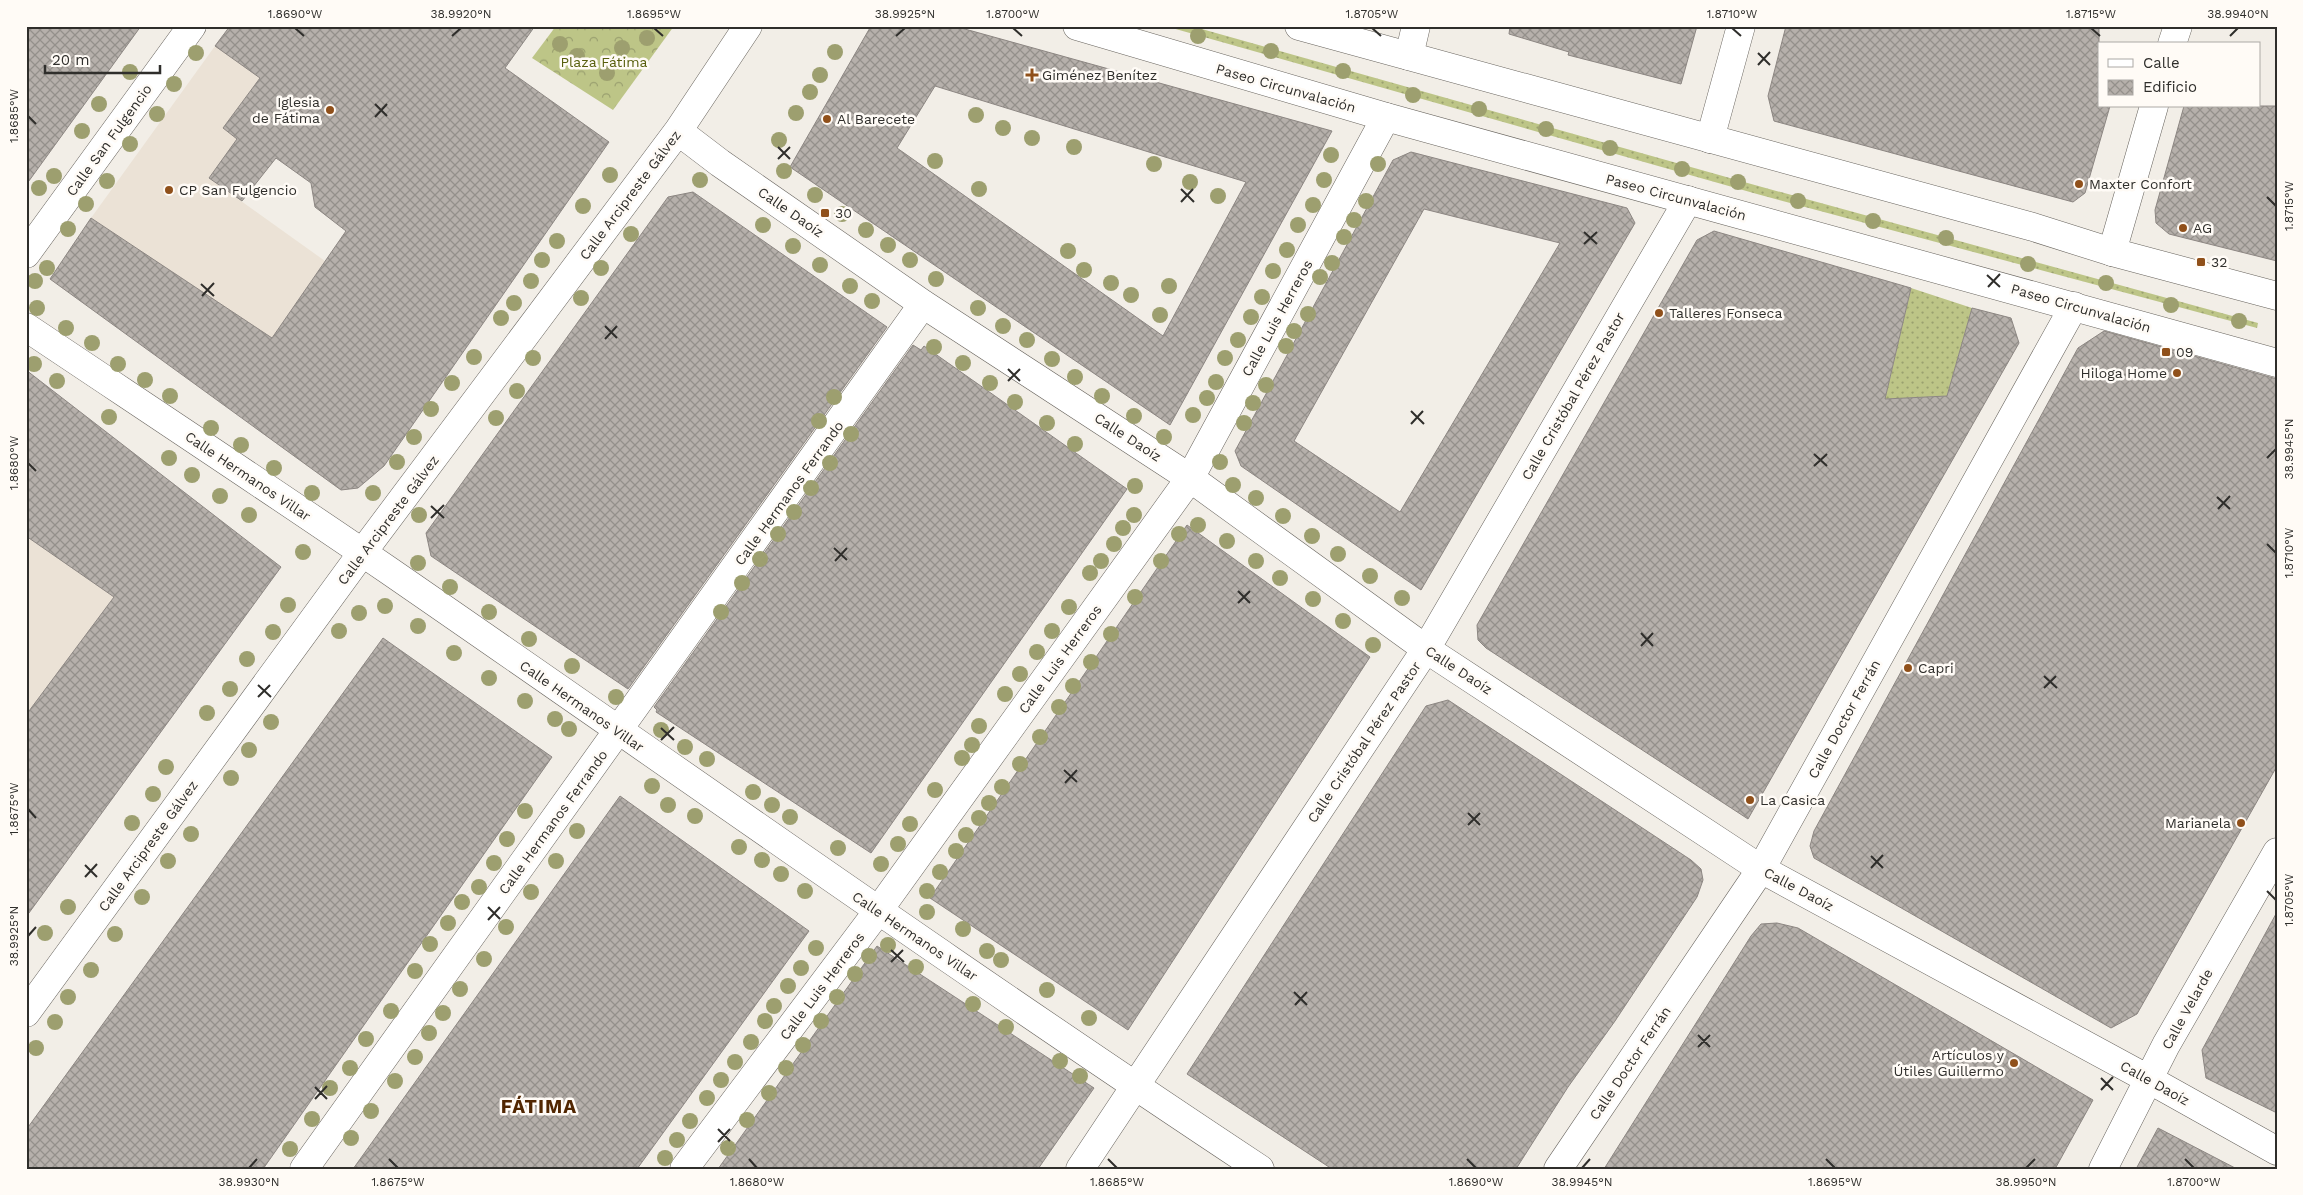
<svg xmlns="http://www.w3.org/2000/svg" width="2303" height="1195" font-family="'Work Sans',sans-serif">
<defs>
<pattern id="grass-dots" width="8" height="8" patternUnits="userSpaceOnUse" patternTransform="scale(1.25)"><rect width="8" height="8" fill="#bdc587"/><path d="M2 2h.1M6 6h.1" fill="none" stroke="#9aa06f" stroke-width="1.8" stroke-linecap="round"/></pattern>
<pattern id="forest-crowns" width="20" height="18" patternUnits="userSpaceOnUse" patternTransform="scale(1.25)"><rect width="20" height="18" fill="#bdc587"/><path d="M2 6a3 3 0 1 1 6 0M12 15a3 3 0 1 1 6 0" fill="none" stroke="#9aa06f"/></pattern>
<pattern id="building-cross-hatch" width="8" height="8" patternUnits="userSpaceOnUse" patternTransform="scale(1.25)"><rect width="8" height="8" fill="#b6b0ab"/><path d="M0 0l8 8M0 8l8-8" fill="none" stroke="#94908b"/></pattern>
</defs>
<rect width="100%" height="100%" fill="#f2eee7"/>
<path fill="#ebe2d6" d="M 215,46 L 260,78 L 223,128 L 237,139 L 209,178 L 325,261 L 272,338 L 91,218 Z
M 26,536 L 114,597 L 26,715 Z"/>
<path fill="url(#grass-dots)" d="M 1165,26 L 1191,26 L 1744,182 L 2258,323 L 2257,328 L 1757,194 Z
M 1911,288 L 1972,308 L 1947,396 L 1885,399 Z"/>
<path fill="url(#forest-crowns)" d="M 556,26 L 674,26 L 613,110 L 532,58 Z"/>
<path fill="url(#building-cross-hatch)" stroke="#8c8682" fill-rule="evenodd" d="M 26,26 L 141,26 L 26,185 Z
M 230,26 L 535,26 L 505,68 L 609,142 L 384,466 L 358,488 L 341,490 L 50,279 L 91,218 L 272,338 L 346,231 L 315,207 L 311,183 L 276,158 L 242,201 L 209,178 L 237,139 L 223,128 L 260,78 L 215,46 Z
M 871,26 L 954,26 L 1332,131 L 1170,425 L 790,167 ZM 935,86 L 1246,182 L 1163,336 L 897,148 Z
M 1510,26 L 1697,26 L 1681,84 L 1568,55 L 1569,52 L 1509,34 Z
M 1786,26 L 2099,26 L 2099,106 L 2110,106 L 2085,193 L 2073,202 L 1774,121 L 1768,96 Z
M 2184,106 L 2277,106 L 2277,261 L 2169,234 L 2156,223 L 2155,210 Z
M 1411,152 L 1627,208 L 1635,223 L 1421,590 L 1241,466 L 1235,451 L 1393,160 ZM 1424,209 L 1560,243 L 1400,512 L 1294,441 Z
M 693,192 L 887,327 L 628,689 L 431,556 L 426,533 L 668,197 Z
M 1714,231 L 1911,288 L 1885,399 L 1947,396 L 1972,308 L 2011,318 L 2019,343 L 1748,819 L 1486,648 L 1478,640 L 1477,625 L 1697,240 Z
M 2104,331 L 2277,379 L 2277,766 L 2137,1014 L 2111,1028 L 1814,858 L 1810,846 L 1814,831 L 2078,348 Z
M 913,345 L 921,350 L 924,346 L 1127,489 L 871,853 L 656,712 L 657,710 L 654,707 Z
M 26,370 L 281,567 L 26,917 L 26,715 L 114,597 L 26,536 Z
M 1187,525 L 1370,657 L 1128,1030 L 930,898 Z
M 383,638 L 552,757 L 263,1169 L 26,1169 L 26,1130 Z
M 1448,700 L 1691,860 L 1701,869 L 1703,880 L 1697,897 L 1615,1021 L 1568,1087 L 1516,1169 L 1332,1169 L 1187,1074 L 1426,706 Z
M 620,796 L 809,931 L 637,1169 L 353,1169 Z
M 2277,912 L 2277,1113 L 2206,1078 L 2202,1050 Z
M 1777,923 L 1798,928 L 2093,1100 L 2055,1169 L 1604,1169 L 1751,936 L 1761,924 Z
M 877,946 L 1094,1088 L 1038,1169 L 718,1169 Z
M 2158,1128 L 2237,1169 L 2136,1169 Z"/>
<g fill="none" stroke-linecap="round" stroke-linejoin="round">
<g stroke="#68645e" stroke-width="29">
<path id="minor" d="M 2172,44 L 2178,26
M 1409,56 L 1416,26
M 678,131 L 720,163 L 923,304 L 1190,478 L 1426,649 L 1761,869 L 2150,1080 L 2277,1151
M 1710,139 L 1741,26
M 2112,252 L 2154,106
M 26,254 L 192,26
M 26,327 C 147,408 268,488 388,570 C 678,770 965,974 1260,1169
M 26,1013 L 362,553 L 678,131 L 748,26
M 304,1169 L 923,304
M 684,1169 L 878,911 L 1190,478 L 1386,117
M 1080,1169 L 1426,649 L 1688,200
M 1558,1169 L 1761,869 L 2074,306
M 2103,1169 L 2166,1045 L 2277,852"/>
</g>
<g stroke="#68645e" stroke-width="29">
<path id="major" d="M 1077,26 L 1386,117 L 2277,363
M 1299,26 L 2033,227 L 2112,252 L 2277,296"/>
</g>
<use href="#minor" stroke="#fff" stroke-width="28"/>
<use href="#major" stroke="#fff" stroke-width="28"/>
</g>
<g fill="#9d9f6f">
<circle cx="1198" cy="36" r="8"/>
<circle cx="647" cy="38" r="8"/>
<circle cx="560" cy="44" r="8"/>
<circle cx="622" cy="48" r="8"/>
<circle cx="1271" cy="51" r="8"/>
<circle cx="835" cy="52" r="8"/>
<circle cx="196" cy="53" r="8"/>
<circle cx="577" cy="56" r="8"/>
<circle cx="1343" cy="71" r="8"/>
<circle cx="130" cy="72" r="8"/>
<circle cx="607" cy="73" r="8"/>
<circle cx="820" cy="75" r="8"/>
<circle cx="174" cy="84" r="8"/>
<circle cx="810" cy="92" r="8"/>
<circle cx="1413" cy="95" r="8"/>
<circle cx="99" cy="104" r="8"/>
<circle cx="1479" cy="109" r="8"/>
<circle cx="796" cy="113" r="8"/>
<circle cx="157" cy="114" r="8"/>
<circle cx="976" cy="115" r="8"/>
<circle cx="1003" cy="128" r="8"/>
<circle cx="1546" cy="129" r="8"/>
<circle cx="82" cy="131" r="8"/>
<circle cx="1032" cy="138" r="8"/>
<circle cx="779" cy="140" r="8"/>
<circle cx="130" cy="144" r="8"/>
<circle cx="1074" cy="147" r="8"/>
<circle cx="1610" cy="148" r="8"/>
<circle cx="1331" cy="155" r="8"/>
<circle cx="935" cy="161" r="8"/>
<circle cx="1154" cy="164" r="8"/>
<circle cx="1378" cy="164" r="8"/>
<circle cx="1682" cy="169" r="8"/>
<circle cx="784" cy="171" r="8"/>
<circle cx="610" cy="175" r="8"/>
<circle cx="54" cy="176" r="8"/>
<circle cx="700" cy="180" r="8"/>
<circle cx="1324" cy="180" r="8"/>
<circle cx="107" cy="181" r="8"/>
<circle cx="1190" cy="182" r="8"/>
<circle cx="1738" cy="182" r="8"/>
<circle cx="39" cy="188" r="8"/>
<circle cx="979" cy="189" r="8"/>
<circle cx="815" cy="195" r="8"/>
<circle cx="1218" cy="196" r="8"/>
<circle cx="1366" cy="201" r="8"/>
<circle cx="1798" cy="201" r="8"/>
<circle cx="86" cy="204" r="8"/>
<circle cx="1313" cy="205" r="8"/>
<circle cx="583" cy="206" r="8"/>
<circle cx="842" cy="214" r="8"/>
<circle cx="1354" cy="220" r="8"/>
<circle cx="1873" cy="221" r="8"/>
<circle cx="763" cy="225" r="8"/>
<circle cx="1298" cy="225" r="8"/>
<circle cx="68" cy="229" r="8"/>
<circle cx="866" cy="230" r="8"/>
<circle cx="631" cy="234" r="8"/>
<circle cx="1344" cy="237" r="8"/>
<circle cx="1946" cy="238" r="8"/>
<circle cx="557" cy="241" r="8"/>
<circle cx="888" cy="245" r="8"/>
<circle cx="793" cy="246" r="8"/>
<circle cx="1287" cy="250" r="8"/>
<circle cx="1068" cy="251" r="8"/>
<circle cx="542" cy="260" r="8"/>
<circle cx="910" cy="260" r="8"/>
<circle cx="1332" cy="263" r="8"/>
<circle cx="2028" cy="264" r="8"/>
<circle cx="820" cy="265" r="8"/>
<circle cx="47" cy="268" r="8"/>
<circle cx="601" cy="268" r="8"/>
<circle cx="1084" cy="270" r="8"/>
<circle cx="1273" cy="271" r="8"/>
<circle cx="1320" cy="277" r="8"/>
<circle cx="936" cy="279" r="8"/>
<circle cx="35" cy="281" r="8"/>
<circle cx="531" cy="281" r="8"/>
<circle cx="1111" cy="283" r="8"/>
<circle cx="2106" cy="283" r="8"/>
<circle cx="850" cy="286" r="8"/>
<circle cx="1169" cy="286" r="8"/>
<circle cx="1131" cy="295" r="8"/>
<circle cx="1262" cy="297" r="8"/>
<circle cx="581" cy="298" r="8"/>
<circle cx="872" cy="301" r="8"/>
<circle cx="514" cy="303" r="8"/>
<circle cx="2171" cy="305" r="8"/>
<circle cx="37" cy="308" r="8"/>
<circle cx="978" cy="308" r="8"/>
<circle cx="1308" cy="314" r="8"/>
<circle cx="1160" cy="315" r="8"/>
<circle cx="1251" cy="317" r="8"/>
<circle cx="501" cy="318" r="8"/>
<circle cx="2239" cy="321" r="8"/>
<circle cx="1003" cy="326" r="8"/>
<circle cx="66" cy="328" r="8"/>
<circle cx="1294" cy="331" r="8"/>
<circle cx="1027" cy="340" r="8"/>
<circle cx="1238" cy="340" r="8"/>
<circle cx="92" cy="343" r="8"/>
<circle cx="1286" cy="346" r="8"/>
<circle cx="934" cy="347" r="8"/>
<circle cx="474" cy="357" r="8"/>
<circle cx="533" cy="358" r="8"/>
<circle cx="1225" cy="358" r="8"/>
<circle cx="1052" cy="359" r="8"/>
<circle cx="963" cy="363" r="8"/>
<circle cx="34" cy="364" r="8"/>
<circle cx="118" cy="364" r="8"/>
<circle cx="1075" cy="377" r="8"/>
<circle cx="145" cy="380" r="8"/>
<circle cx="57" cy="381" r="8"/>
<circle cx="1216" cy="382" r="8"/>
<circle cx="452" cy="383" r="8"/>
<circle cx="990" cy="383" r="8"/>
<circle cx="1266" cy="385" r="8"/>
<circle cx="517" cy="391" r="8"/>
<circle cx="170" cy="396" r="8"/>
<circle cx="1102" cy="396" r="8"/>
<circle cx="834" cy="397" r="8"/>
<circle cx="1207" cy="398" r="8"/>
<circle cx="1015" cy="402" r="8"/>
<circle cx="1253" cy="403" r="8"/>
<circle cx="431" cy="409" r="8"/>
<circle cx="1193" cy="415" r="8"/>
<circle cx="1134" cy="416" r="8"/>
<circle cx="109" cy="417" r="8"/>
<circle cx="496" cy="418" r="8"/>
<circle cx="819" cy="421" r="8"/>
<circle cx="1047" cy="423" r="8"/>
<circle cx="1244" cy="423" r="8"/>
<circle cx="211" cy="428" r="8"/>
<circle cx="851" cy="434" r="8"/>
<circle cx="414" cy="437" r="8"/>
<circle cx="1164" cy="437" r="8"/>
<circle cx="1075" cy="444" r="8"/>
<circle cx="241" cy="445" r="8"/>
<circle cx="169" cy="458" r="8"/>
<circle cx="397" cy="462" r="8"/>
<circle cx="1220" cy="462" r="8"/>
<circle cx="830" cy="463" r="8"/>
<circle cx="274" cy="468" r="8"/>
<circle cx="192" cy="475" r="8"/>
<circle cx="1233" cy="485" r="8"/>
<circle cx="1135" cy="486" r="8"/>
<circle cx="811" cy="488" r="8"/>
<circle cx="312" cy="493" r="8"/>
<circle cx="373" cy="493" r="8"/>
<circle cx="220" cy="496" r="8"/>
<circle cx="1256" cy="498" r="8"/>
<circle cx="794" cy="512" r="8"/>
<circle cx="249" cy="515" r="8"/>
<circle cx="419" cy="515" r="8"/>
<circle cx="1134" cy="515" r="8"/>
<circle cx="1283" cy="516" r="8"/>
<circle cx="1198" cy="525" r="8"/>
<circle cx="1123" cy="528" r="8"/>
<circle cx="778" cy="534" r="8"/>
<circle cx="1179" cy="534" r="8"/>
<circle cx="1312" cy="536" r="8"/>
<circle cx="1227" cy="541" r="8"/>
<circle cx="1114" cy="544" r="8"/>
<circle cx="303" cy="552" r="8"/>
<circle cx="1338" cy="554" r="8"/>
<circle cx="760" cy="559" r="8"/>
<circle cx="1101" cy="561" r="8"/>
<circle cx="1161" cy="561" r="8"/>
<circle cx="1256" cy="561" r="8"/>
<circle cx="418" cy="563" r="8"/>
<circle cx="1090" cy="573" r="8"/>
<circle cx="1370" cy="576" r="8"/>
<circle cx="1280" cy="578" r="8"/>
<circle cx="742" cy="583" r="8"/>
<circle cx="450" cy="587" r="8"/>
<circle cx="1135" cy="597" r="8"/>
<circle cx="1402" cy="598" r="8"/>
<circle cx="1313" cy="599" r="8"/>
<circle cx="288" cy="605" r="8"/>
<circle cx="385" cy="606" r="8"/>
<circle cx="1069" cy="607" r="8"/>
<circle cx="489" cy="612" r="8"/>
<circle cx="721" cy="612" r="8"/>
<circle cx="359" cy="613" r="8"/>
<circle cx="1343" cy="621" r="8"/>
<circle cx="418" cy="626" r="8"/>
<circle cx="339" cy="631" r="8"/>
<circle cx="1052" cy="631" r="8"/>
<circle cx="273" cy="632" r="8"/>
<circle cx="1111" cy="634" r="8"/>
<circle cx="529" cy="639" r="8"/>
<circle cx="1373" cy="645" r="8"/>
<circle cx="1037" cy="652" r="8"/>
<circle cx="454" cy="653" r="8"/>
<circle cx="247" cy="659" r="8"/>
<circle cx="1091" cy="662" r="8"/>
<circle cx="572" cy="666" r="8"/>
<circle cx="1020" cy="674" r="8"/>
<circle cx="489" cy="678" r="8"/>
<circle cx="1073" cy="686" r="8"/>
<circle cx="230" cy="689" r="8"/>
<circle cx="1005" cy="694" r="8"/>
<circle cx="616" cy="697" r="8"/>
<circle cx="525" cy="701" r="8"/>
<circle cx="1059" cy="707" r="8"/>
<circle cx="207" cy="713" r="8"/>
<circle cx="555" cy="719" r="8"/>
<circle cx="271" cy="722" r="8"/>
<circle cx="979" cy="726" r="8"/>
<circle cx="569" cy="729" r="8"/>
<circle cx="661" cy="730" r="8"/>
<circle cx="1040" cy="737" r="8"/>
<circle cx="972" cy="745" r="8"/>
<circle cx="685" cy="747" r="8"/>
<circle cx="249" cy="750" r="8"/>
<circle cx="962" cy="758" r="8"/>
<circle cx="707" cy="759" r="8"/>
<circle cx="1020" cy="764" r="8"/>
<circle cx="166" cy="767" r="8"/>
<circle cx="231" cy="778" r="8"/>
<circle cx="652" cy="786" r="8"/>
<circle cx="1002" cy="787" r="8"/>
<circle cx="935" cy="790" r="8"/>
<circle cx="753" cy="792" r="8"/>
<circle cx="153" cy="794" r="8"/>
<circle cx="989" cy="803" r="8"/>
<circle cx="668" cy="805" r="8"/>
<circle cx="772" cy="805" r="8"/>
<circle cx="525" cy="811" r="8"/>
<circle cx="695" cy="816" r="8"/>
<circle cx="790" cy="817" r="8"/>
<circle cx="979" cy="818" r="8"/>
<circle cx="132" cy="823" r="8"/>
<circle cx="910" cy="824" r="8"/>
<circle cx="577" cy="831" r="8"/>
<circle cx="191" cy="834" r="8"/>
<circle cx="966" cy="835" r="8"/>
<circle cx="507" cy="839" r="8"/>
<circle cx="898" cy="844" r="8"/>
<circle cx="739" cy="847" r="8"/>
<circle cx="838" cy="848" r="8"/>
<circle cx="956" cy="851" r="8"/>
<circle cx="762" cy="860" r="8"/>
<circle cx="168" cy="861" r="8"/>
<circle cx="556" cy="861" r="8"/>
<circle cx="494" cy="863" r="8"/>
<circle cx="881" cy="864" r="8"/>
<circle cx="940" cy="872" r="8"/>
<circle cx="781" cy="874" r="8"/>
<circle cx="479" cy="887" r="8"/>
<circle cx="805" cy="891" r="8"/>
<circle cx="927" cy="891" r="8"/>
<circle cx="531" cy="892" r="8"/>
<circle cx="142" cy="897" r="8"/>
<circle cx="462" cy="902" r="8"/>
<circle cx="68" cy="907" r="8"/>
<circle cx="927" cy="912" r="8"/>
<circle cx="448" cy="923" r="8"/>
<circle cx="506" cy="927" r="8"/>
<circle cx="963" cy="929" r="8"/>
<circle cx="45" cy="933" r="8"/>
<circle cx="115" cy="934" r="8"/>
<circle cx="430" cy="944" r="8"/>
<circle cx="888" cy="945" r="8"/>
<circle cx="816" cy="948" r="8"/>
<circle cx="987" cy="951" r="8"/>
<circle cx="869" cy="956" r="8"/>
<circle cx="484" cy="959" r="8"/>
<circle cx="1001" cy="960" r="8"/>
<circle cx="916" cy="967" r="8"/>
<circle cx="801" cy="968" r="8"/>
<circle cx="91" cy="970" r="8"/>
<circle cx="415" cy="971" r="8"/>
<circle cx="855" cy="974" r="8"/>
<circle cx="788" cy="986" r="8"/>
<circle cx="460" cy="989" r="8"/>
<circle cx="1047" cy="990" r="8"/>
<circle cx="68" cy="997" r="8"/>
<circle cx="837" cy="997" r="8"/>
<circle cx="973" cy="1004" r="8"/>
<circle cx="774" cy="1006" r="8"/>
<circle cx="391" cy="1011" r="8"/>
<circle cx="443" cy="1013" r="8"/>
<circle cx="1089" cy="1018" r="8"/>
<circle cx="765" cy="1021" r="8"/>
<circle cx="821" cy="1021" r="8"/>
<circle cx="55" cy="1022" r="8"/>
<circle cx="1006" cy="1027" r="8"/>
<circle cx="429" cy="1033" r="8"/>
<circle cx="366" cy="1039" r="8"/>
<circle cx="751" cy="1042" r="8"/>
<circle cx="803" cy="1045" r="8"/>
<circle cx="36" cy="1048" r="8"/>
<circle cx="415" cy="1057" r="8"/>
<circle cx="1060" cy="1061" r="8"/>
<circle cx="735" cy="1062" r="8"/>
<circle cx="350" cy="1068" r="8"/>
<circle cx="786" cy="1068" r="8"/>
<circle cx="1080" cy="1076" r="8"/>
<circle cx="721" cy="1080" r="8"/>
<circle cx="395" cy="1081" r="8"/>
<circle cx="330" cy="1088" r="8"/>
<circle cx="769" cy="1093" r="8"/>
<circle cx="707" cy="1098" r="8"/>
<circle cx="371" cy="1111" r="8"/>
<circle cx="312" cy="1119" r="8"/>
<circle cx="747" cy="1120" r="8"/>
<circle cx="690" cy="1121" r="8"/>
<circle cx="351" cy="1138" r="8"/>
<circle cx="677" cy="1140" r="8"/>
<circle cx="728" cy="1148" r="8"/>
<circle cx="290" cy="1149" r="8"/>
<circle cx="665" cy="1158" r="8"/>
</g>
<path fill="none" stroke="#2f2e2b" stroke-width="2" d="M 295,28 L 304,36M 654,28 L 663,36M 1013,28 L 1022,36M 1372,28 L 1381,36M 1732,28 L 1741,36M 2091,28 L 2100,36M 452,36 L 461,28M 896,36 L 905,28M 2230,36 L 2238,28M 1758,53 L 1770,65M 1758,65 L 1770,52M 375,104 L 387,116M 28,116 L 36,124M 375,117 L 387,104M 778,147 L 790,159M 778,159 L 790,147M 1181,189 L 1194,202M 2267,197 L 2276,206M 1181,202 L 1193,189M 1584,232 L 1597,244M 1584,244 L 1597,232M 1987,275 L 2000,287M 201,284 L 214,296M 1988,287 L 2000,274M 202,296 L 214,283M 605,326 L 617,338M 605,339 L 617,326M 1008,369 L 1020,381M 1008,381 L 1020,369M 1411,411 L 1424,424M 1411,424 L 1423,411M 1814,454 L 1827,466M 2267,458 L 2276,449M 28,463 L 36,471M 1814,466 L 1827,454M 2217,497 L 2230,509M 431,506 L 444,518M 2218,509 L 2230,496M 431,518 L 444,505M 2267,544 L 2276,553M 834,548 L 847,560M 835,561 L 847,548M 1238,591 L 1250,603M 1238,603 L 1250,591M 1641,633 L 1653,646M 1641,646 L 1653,633M 2044,676 L 2057,688M 258,685 L 271,697M 2044,688 L 2056,676M 258,697 L 270,685M 661,728 L 674,740M 661,740 L 674,727M 1064,770 L 1077,782M 1065,783 L 1077,770M 28,809 L 36,818M 1468,813 L 1480,825M 1468,825 L 1480,813M 1871,856 L 1883,868M 85,865 L 97,877M 1871,868 L 1883,855M 85,877 L 97,864M 2267,891 L 2276,900M 488,907 L 500,919M 488,920 L 500,907M 28,936 L 36,927M 891,950 L 904,962M 891,962 L 903,950M 1294,992 L 1307,1005M 1295,1005 L 1307,992M 1698,1035 L 1710,1047M 1698,1047 L 1710,1035M 2101,1078 L 2113,1090M 315,1087 L 327,1099M 2101,1090 L 2113,1077M 315,1099 L 327,1086M 718,1129 L 730,1141M 718,1142 L 730,1129M 389,1159 L 398,1168M 749,1159 L 757,1168M 1108,1159 L 1117,1168M 1467,1159 L 1476,1168M 1826,1159 L 1835,1168M 2185,1159 L 2194,1168M 249,1168 L 257,1159M 1582,1168 L 1590,1159M 2026,1168 L 2035,1159"/>
<g fill="#90501a" stroke="#fffbf6" stroke-width="2">
<path d="M1029.5 67.5h5v5h5v5h-5v5h-5v-5h-5v-5h5z"/>
<circle cx="330" cy="110" r="5"/>
<circle cx="827" cy="119" r="5"/>
<circle cx="2079" cy="184" r="5"/>
<circle cx="169" cy="190" r="5"/>
<rect x="820" y="208" width="10" height="10" rx="2.5"/>
<circle cx="2183" cy="228" r="5"/>
<rect x="2196" y="257" width="10" height="10" rx="2.5"/>
<circle cx="1659" cy="313" r="5"/>
<rect x="2161" y="347" width="10" height="10" rx="2.5"/>
<circle cx="2177" cy="373" r="5"/>
<circle cx="1908" cy="668" r="5"/>
<circle cx="1750" cy="800" r="5"/>
<circle cx="2241" cy="823" r="5"/>
<circle cx="2014" cy="1063" r="5"/>
</g>
<g text-anchor="middle" dominant-baseline="central" stroke-width="5" stroke-linejoin="round" paint-order="stroke">
<g font-size="14" fill="#575e0c" stroke="#fffbf6">
<text x="604" y="62">Plaza Fátima</text>
</g>
<g font-size="14" fill="#2f2e2b" stroke="#fffbf6" text-anchor="start">
<text x="1042" y="75">Giménez Benítez</text>
<text x="320" y="102" text-anchor="end">Iglesia<tspan x="320" dy="16">de Fátima</tspan></text>
<text x="837" y="119">Al Barecete</text>
<text x="2089" y="184">Maxter Confort</text>
<text x="179" y="190">CP San Fulgencio</text>
<text x="835" y="213">30</text>
<text x="2193" y="228">AG</text>
<text x="2211" y="262">32</text>
<text x="1669" y="313">Talleres Fonseca</text>
<text x="2176" y="352">09</text>
<text x="2167" y="373" text-anchor="end">Hiloga Home</text>
<text x="1918" y="668">Capri</text>
<text x="1760" y="800">La Casica</text>
<text x="2231" y="823" text-anchor="end">Marianela</text>
<text x="2004" y="1055" text-anchor="end">Artículos y<tspan x="2004" dy="16">Útiles Guillermo</tspan></text>
</g>
<g font-size="14" fill="#2f2e2b" stroke="#fffbf6">
<text transform="translate(1286 88) rotate(16)">Paseo Circunvalación</text>
<text transform="translate(109 140) rotate(-54)">Calle San Fulgencio</text>
<text transform="translate(630 195) rotate(-53)">Calle Arcipreste Gálvez</text>
<text transform="translate(1676 197) rotate(15)">Paseo Circunvalación</text>
<text transform="translate(791 212) rotate(35)">Calle Daoíz</text>
<text transform="translate(2081 308) rotate(16)">Paseo Circunvalación</text>
<text transform="translate(1277 318) rotate(-61)">Calle Luis Herreros</text>
<text transform="translate(1573 396) rotate(-60)">Calle Cristóbal Pérez Pastor</text>
<text transform="translate(1128 437) rotate(33)">Calle Daoíz</text>
<text transform="translate(248 476) rotate(34)">Calle Hermanos Villar</text>
<text transform="translate(789 493) rotate(-54)">Calle Hermanos Ferrando</text>
<text transform="translate(388 520) rotate(-53)">Calle Arcipreste Gálvez</text>
<text transform="translate(1060 659) rotate(-54)">Calle Luis Herreros</text>
<text transform="translate(1459 670) rotate(33)">Calle Daoíz</text>
<text transform="translate(582 706) rotate(35)">Calle Hermanos Villar</text>
<text transform="translate(1844 719) rotate(-61)">Calle Doctor Ferrán</text>
<text transform="translate(1364 742) rotate(-56)">Calle Cristóbal Pérez Pastor</text>
<text transform="translate(553 822) rotate(-54)">Calle Hermanos Ferrando</text>
<text transform="translate(148 846) rotate(-54)">Calle Arcipreste Gálvez</text>
<text transform="translate(1799 889) rotate(28)">Calle Daoíz</text>
<text transform="translate(915 936) rotate(34)">Calle Hermanos Villar</text>
<text transform="translate(822 986) rotate(-53)">Calle Luis Herreros</text>
<text transform="translate(2187 1009) rotate(-61)">Calle Velarde</text>
<text transform="translate(1630 1063) rotate(-56)">Calle Doctor Ferrán</text>
<text transform="translate(2155 1083) rotate(29)">Calle Daoíz</text>
</g>
<g font-size="19" font-weight="bold" letter-spacing="1" fill="#512600" stroke="#fffbf6">
<text x="539" y="1106">FÁTIMA</text>
</g>
</g>
<rect width="2303" height="1195" fill="none" stroke="#fffbf6" stroke-width="55"/>
<rect x="2098" y="42" width="162" height="65" fill="#fffbf6" stroke="#aca9a5"/>
<rect x="2108" y="59" width="25" height="8" fill="#ffffff" stroke="#aca9a5"/>
<text x="2143" y="68" font-size="15" fill="#2f2e2b">Calle</text>
<rect x="2108" y="80" width="25" height="15" fill="url(#building-cross-hatch)" stroke="#aca9a5"/>
<text x="2143" y="92" font-size="15" fill="#2f2e2b">Edificio</text>
<path d="M45 65v8h115v-8" fill="none" stroke="#2f2e2b" stroke-width="2.5"/>
<text x="52" y="65" font-size="15" fill="#2f2e2b" stroke="#fffbf6" stroke-width="4" paint-order="stroke">20 m</text>
<rect x="28" y="28" width="2248" height="1140" fill="none" stroke="#2f2e2b" stroke-width="2"/>
<g font-size="12" text-anchor="middle" fill="#2f2e2b">
<text x="295" y="18">1.8690°W</text>
<text x="461" y="18">38.9920°N</text>
<text x="654" y="18">1.8695°W</text>
<text x="905" y="18">38.9925°N</text>
<text x="1013" y="18">1.8700°W</text>
<text x="1372" y="18">1.8705°W</text>
<text x="1732" y="18">1.8710°W</text>
<text x="2091" y="18">1.8715°W</text>
<text x="2238" y="18">38.9940°N</text>
<text transform="translate(14 116) rotate(-90)" y="4">1.8685°W</text>
<text transform="translate(2289 206) rotate(-90)" y="4">1.8715°W</text>
<text transform="translate(2289 449) rotate(-90)" y="4">38.9945°N</text>
<text transform="translate(14 463) rotate(-90)" y="4">1.8680°W</text>
<text transform="translate(2289 553) rotate(-90)" y="4">1.8710°W</text>
<text transform="translate(14 809) rotate(-90)" y="4">1.8675°W</text>
<text transform="translate(2289 900) rotate(-90)" y="4">1.8705°W</text>
<text transform="translate(14 936) rotate(-90)" y="4">38.9925°N</text>
<text x="249" y="1186">38.9930°N</text>
<text x="398" y="1186">1.8675°W</text>
<text x="757" y="1186">1.8680°W</text>
<text x="1117" y="1186">1.8685°W</text>
<text x="1476" y="1186">1.8690°W</text>
<text x="1582" y="1186">38.9945°N</text>
<text x="1835" y="1186">1.8695°W</text>
<text x="2026" y="1186">38.9950°N</text>
<text x="2194" y="1186">1.8700°W</text>
</g>
</svg>
